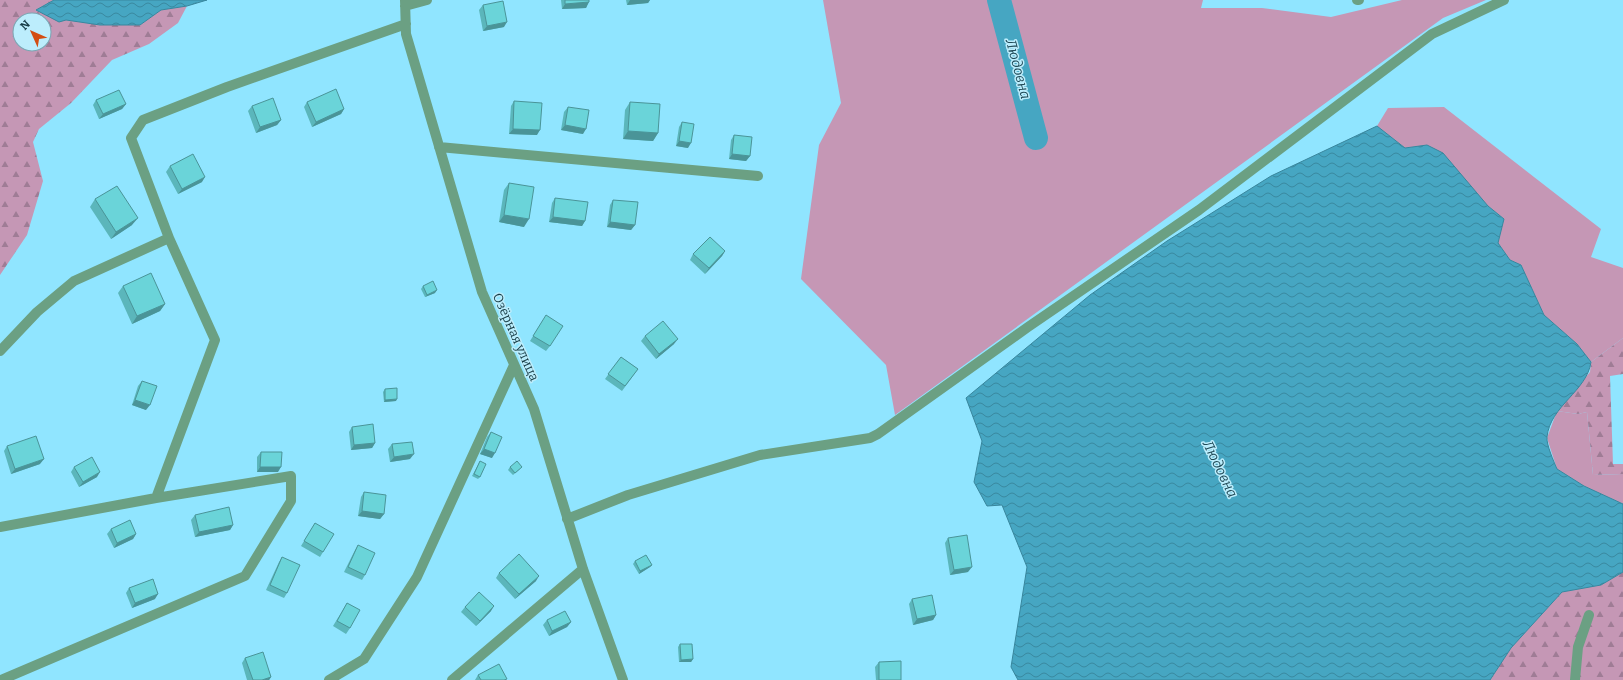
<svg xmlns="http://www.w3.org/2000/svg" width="1623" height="680" font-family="Bitter,serif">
<defs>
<pattern id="forest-firs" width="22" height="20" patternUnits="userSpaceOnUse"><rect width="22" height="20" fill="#c597b5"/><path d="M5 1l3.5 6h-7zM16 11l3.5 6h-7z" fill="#9f7c95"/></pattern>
<pattern id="water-waves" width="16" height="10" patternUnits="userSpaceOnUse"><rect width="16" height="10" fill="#46a6c2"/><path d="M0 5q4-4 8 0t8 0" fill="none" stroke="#39889f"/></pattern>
</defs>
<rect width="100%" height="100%" fill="#90e5ff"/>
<path fill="#c597b5" d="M 823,0 L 1203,0 L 1201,8 L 1262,8 L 1331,17 L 1402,0 L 1486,0 L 1443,18 L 895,415 L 886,365 L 801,279 L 819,145 L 841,103 Z
M 1444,107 L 1601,229 L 1591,257 L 1623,268 L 1623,338 L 1591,362 L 1577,344 L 1544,315 L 1521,265 L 1510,260 L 1498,243 L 1504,219 L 1488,206 L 1427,145 L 1405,148 L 1377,126 L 1388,108 Z
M 1557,411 L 1578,414 L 1587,412 L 1593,475 L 1623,474 L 1623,504 L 1584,486 L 1557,469 L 1547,438 Z"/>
<path fill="url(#forest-firs)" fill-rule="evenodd" d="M 0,0 L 54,0 L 36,10 L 66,20 L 100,25 L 140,25 L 161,10 L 187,6 L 178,23 L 149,44 L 112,60 L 71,103 L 39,129 L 33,142 L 43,181 L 27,235 L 0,275 ZM 20,20 L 44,20 L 44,44 L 20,44 Z
M 1623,338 L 1623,374 L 1610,376 L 1613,464 L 1623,464 L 1623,474 L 1593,475 L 1587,412 L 1578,414 L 1557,411 L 1590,372 L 1591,362 Z
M 1623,572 L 1623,680 L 1490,680 L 1511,648 L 1562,592 L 1601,585 Z"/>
<path fill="url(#water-waves)" stroke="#38869d" d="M 54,0 L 207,0 L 187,6 L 161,10 L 140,25 L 100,25 L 66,20 L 59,22 L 36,10 Z
M 1377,126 L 1405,148 L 1427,145 L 1443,153 L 1488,206 L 1504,219 L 1498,243 L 1510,260 L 1521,265 L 1544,315 L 1577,344 L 1591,362 C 1587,391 1550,406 1547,437 C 1546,444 1554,462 1557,469 L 1584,486 L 1623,504 L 1623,572 L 1601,585 L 1562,592 L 1511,648 L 1490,680 L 1018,680 L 1011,667 L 1027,567 L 1002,505 L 987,506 L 974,482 L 982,441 L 966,398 L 1090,295 L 1167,241 L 1271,176 Z"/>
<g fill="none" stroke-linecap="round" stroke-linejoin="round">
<path stroke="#46a6c2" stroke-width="24" d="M 999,0 L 1036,138"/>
<path stroke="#6ba083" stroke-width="10" d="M 405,0 L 406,34 L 482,292 L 534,409 L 583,569 L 623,680
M 1357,0 L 1359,0
M 405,6 L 427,0
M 439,147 L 758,176
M 0,351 L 37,312 L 74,281 L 169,238 L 131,138 L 143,120 L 227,87 L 406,24
M 567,519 L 628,495 L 760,455 L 870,438 L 878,434 L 1028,327 L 1199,210 L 1432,34 L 1504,0
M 0,527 L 156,498 L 215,340 L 169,238
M 1,680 L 245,576 L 291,501 L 291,476 L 156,498
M 329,680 L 364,659 L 417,577 L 514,365
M 452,680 L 583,569
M 1575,680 L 1578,647 L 1589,615"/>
</g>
<path fill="#5bb6bb" d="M 561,0 L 589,0 L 586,8 L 562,9 Z
M 626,0 L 650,0 L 648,3 L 627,5 Z
M 483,5 L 504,27 L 483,31 L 479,10 Z
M 96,100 L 126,104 L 122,109 L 99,119 L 93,105 Z
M 514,101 L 537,135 L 509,134 L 511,106 Z
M 307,102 L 344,109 L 341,114 L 312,127 L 304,107 Z
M 630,102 L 658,133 L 653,141 L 623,139 L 625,110 Z
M 252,106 L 281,120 L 277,125 L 256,133 L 248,111 Z
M 568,107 L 583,134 L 561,130 L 564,112 Z
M 682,122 L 688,148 L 676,146 L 679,127 Z
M 734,135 L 750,156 L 746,161 L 729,159 L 731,140 Z
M 170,166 L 202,182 L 178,194 L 166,172 Z
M 509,183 L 524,227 L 499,222 L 504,190 Z
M 555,198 L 585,221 L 582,226 L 549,222 L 552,203 Z
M 95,199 L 132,225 L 111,239 L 90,207 Z
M 613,200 L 635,225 L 631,230 L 607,227 L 610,205 Z
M 725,251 L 722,256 L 705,274 L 690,260 L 693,254 Z
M 123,286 L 165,304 L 160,311 L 132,324 L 118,293 Z
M 423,286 L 435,293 L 425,297 L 421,289 Z
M 543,320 L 550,346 L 546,351 L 530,341 Z
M 645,336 L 674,344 L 656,359 L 641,341 Z
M 621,357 L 638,369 L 622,391 L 605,379 Z
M 142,381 L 146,410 L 132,405 L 138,386 Z
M 385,389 L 396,401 L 384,402 L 383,392 Z
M 352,427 L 375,443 L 372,448 L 351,450 L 349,432 Z
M 491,432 L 492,458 L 480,454 L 487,437 Z
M 392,444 L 410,459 L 390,462 L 388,449 Z
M 7,446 L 40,464 L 11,474 L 4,451 Z
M 261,452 L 278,472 L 257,472 L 257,457 Z
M 480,461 L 480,477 L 478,479 L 472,476 Z
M 74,467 L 97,477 L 79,487 L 71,472 Z
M 510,467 L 520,469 L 513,475 L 508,470 Z
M 364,492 L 384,514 L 380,519 L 358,516 L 361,497 Z
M 195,515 L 233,525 L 230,530 L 195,537 L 191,520 Z
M 315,523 L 323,552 L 320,557 L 301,546 Z
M 111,529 L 136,534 L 133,539 L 114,548 L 107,534 Z
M 948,538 L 968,572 L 950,575 L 945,543 Z
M 358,545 L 365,575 L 362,580 L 344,572 L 355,550 Z
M 282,557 L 287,593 L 284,598 L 266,590 L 279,562 Z
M 635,561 L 652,565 L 650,567 L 639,574 L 633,564 Z
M 499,573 L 536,581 L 515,599 L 496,578 Z
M 129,588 L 155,599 L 132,608 L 126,593 Z
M 912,599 L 936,615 L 933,620 L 913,625 L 909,604 Z
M 347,603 L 350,628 L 346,634 L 333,626 Z
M 465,607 L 491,611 L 476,626 L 461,612 Z
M 547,620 L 571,622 L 567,627 L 549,636 L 543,625 Z
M 680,644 L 693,659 L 691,662 L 679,662 L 678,647 Z
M 245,658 L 271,677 L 269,680 L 247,680 L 242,663 Z
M 879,662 L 901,680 L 876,680 L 875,667 Z
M 478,675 L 506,680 L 475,680 Z"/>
<path fill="#4a9498" d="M 630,0 L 650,0 L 648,3 L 627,5 Z
M 589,2 L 586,8 L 562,9 L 565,4 Z
M 507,22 L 504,27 L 483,31 L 487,26 Z
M 126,104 L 122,109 L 99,119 L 103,114 Z
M 344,109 L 341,114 L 312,127 L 316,122 Z
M 281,120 L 277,125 L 256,133 L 260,127 Z
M 565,125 L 586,129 L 583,134 L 561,130 Z
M 513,129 L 540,130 L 537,135 L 509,134 Z
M 628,131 L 658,133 L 653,141 L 623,139 Z
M 679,141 L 691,143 L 688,148 L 676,146 Z
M 732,154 L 750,156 L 746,161 L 729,159 Z
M 205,177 L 202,182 L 178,194 L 182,189 Z
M 504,215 L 529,219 L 524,227 L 499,222 Z
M 553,217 L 585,221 L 582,226 L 549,222 Z
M 138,218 L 132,225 L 111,239 L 116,232 Z
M 610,222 L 635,225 L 631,230 L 607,227 Z
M 725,251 L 722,256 L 705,274 L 709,268 Z
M 437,290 L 435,293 L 425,297 L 427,295 Z
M 165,304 L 160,311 L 132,324 L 137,316 Z
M 678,339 L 674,344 L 656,359 L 659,354 Z
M 397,399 L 396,401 L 384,402 L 385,400 Z
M 135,400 L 150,405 L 146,410 L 132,405 Z
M 375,443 L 372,448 L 351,450 L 354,445 Z
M 484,449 L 495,453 L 492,458 L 480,454 Z
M 414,454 L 410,459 L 390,462 L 394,457 Z
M 44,459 L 40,464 L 11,474 L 15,469 Z
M 260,467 L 281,467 L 278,472 L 257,472 Z
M 100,472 L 97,477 L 79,487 L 83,482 Z
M 362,511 L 384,514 L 380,519 L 358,516 Z
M 233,525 L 230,530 L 195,537 L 199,532 Z
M 136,534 L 133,539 L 114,548 L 117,543 Z
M 652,565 L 650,567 L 639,574 L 640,571 Z
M 972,567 L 968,572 L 950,575 L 954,570 Z
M 539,576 L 536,581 L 515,599 L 519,594 Z
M 158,594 L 155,599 L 132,608 L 135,603 Z
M 494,606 L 491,611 L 476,626 L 480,621 Z
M 936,615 L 933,620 L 913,625 L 917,619 Z
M 571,622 L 567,627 L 549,636 L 552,631 Z
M 693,659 L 691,662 L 679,662 L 681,660 Z
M 271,677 L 269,680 L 262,680 Z"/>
<path fill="#6ad4d9" stroke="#4a9498" d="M 565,0 L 589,0 L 589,2 L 565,4 Z
M 503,1 L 507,22 L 487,26 L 483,5 Z
M 336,89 L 344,109 L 316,122 L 307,102 Z
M 119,90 L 126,104 L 103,114 L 96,100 Z
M 273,98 L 281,120 L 260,127 L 252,106 Z
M 514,101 L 542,103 L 540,130 L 513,129 Z
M 630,102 L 660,104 L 658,133 L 628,131 Z
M 568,107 L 589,110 L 586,129 L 565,125 Z
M 682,122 L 694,124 L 691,143 L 679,141 Z
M 734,135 L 752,137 L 750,156 L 732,154 Z
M 193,154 L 205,177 L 182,189 L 170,166 Z
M 509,183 L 534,187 L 529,219 L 504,215 Z
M 117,186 L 138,218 L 116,232 L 95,199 Z
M 555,198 L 588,202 L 585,221 L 553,217 Z
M 613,200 L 638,202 L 635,225 L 610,222 Z
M 710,237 L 725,251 L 709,268 L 693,254 Z
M 151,273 L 165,304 L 137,316 L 123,286 Z
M 433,281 L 437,290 L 427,295 L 423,286 Z
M 546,315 L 563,326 L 550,346 L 533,336 Z
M 663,321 L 678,339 L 659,354 L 645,336 Z
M 621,357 L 638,369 L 625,386 L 608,374 Z
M 142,381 L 157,386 L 150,405 L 135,400 Z
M 397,388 L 397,399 L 385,400 L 385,389 Z
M 373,424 L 375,443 L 354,445 L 352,427 Z
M 491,432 L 502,437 L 495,453 L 484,449 Z
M 36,436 L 44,459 L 15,469 L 7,446 Z
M 412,442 L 414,454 L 394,457 L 392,444 Z
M 261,452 L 282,452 L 281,467 L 260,467 Z
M 92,457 L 100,472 L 83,482 L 74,467 Z
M 480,461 L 486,464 L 480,477 L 474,474 Z
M 517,461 L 522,467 L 515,473 L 510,467 Z
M 364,492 L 386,495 L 384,514 L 362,511 Z
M 229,507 L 233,525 L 199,532 L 195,515 Z
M 130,520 L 136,534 L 117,543 L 111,529 Z
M 315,523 L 334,534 L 323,552 L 304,541 Z
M 967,535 L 972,567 L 954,570 L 948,538 Z
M 358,545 L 375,553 L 365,575 L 348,567 Z
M 519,554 L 539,576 L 519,594 L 499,573 Z
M 646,555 L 652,565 L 640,571 L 635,561 Z
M 282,557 L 300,565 L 287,593 L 270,585 Z
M 153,579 L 158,594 L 135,603 L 129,588 Z
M 479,592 L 494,606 L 480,621 L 465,607 Z
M 932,595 L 936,615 L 917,619 L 912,599 Z
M 347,603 L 360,610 L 350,628 L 337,621 Z
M 565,611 L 571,622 L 552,631 L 547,620 Z
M 680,644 L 692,644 L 693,659 L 681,660 Z
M 263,652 L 271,677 L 262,680 L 253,680 L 245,658 Z
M 901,661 L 901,680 L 879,680 L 879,662 Z
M 499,664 L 507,679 L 504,680 L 481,680 L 478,675 Z"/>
<g text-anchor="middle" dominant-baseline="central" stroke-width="3" stroke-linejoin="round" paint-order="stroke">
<g font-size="13" fill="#173c46" stroke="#bcedfc">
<text transform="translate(516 337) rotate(66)">Озёрная улица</text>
</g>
<g font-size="14" font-style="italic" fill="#204a57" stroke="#bcedfc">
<text transform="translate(1018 69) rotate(75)">Людовна</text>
<text transform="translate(1220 469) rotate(64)">Людовна</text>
</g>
</g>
<g transform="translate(32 32) rotate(315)"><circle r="19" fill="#bcedfc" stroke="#7aa6b3"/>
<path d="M0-3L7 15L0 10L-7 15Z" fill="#d34d12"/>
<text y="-6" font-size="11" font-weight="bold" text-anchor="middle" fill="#173c46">N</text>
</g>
</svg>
